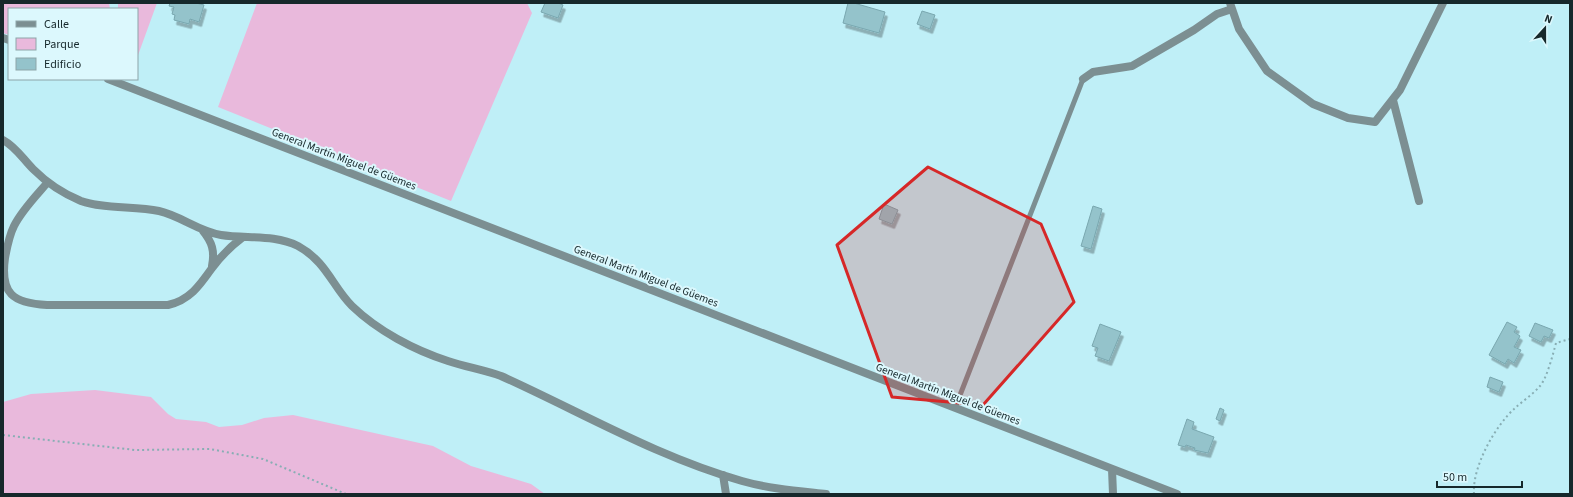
<svg xmlns="http://www.w3.org/2000/svg" width="1573" height="497" font-family="'Source Sans 3',sans-serif">
<defs>
<filter id="shadow"><feDropShadow dx="2.5" dy="4.5" stdDeviation="0" flood-color="#0004"/></filter>
</defs>
<rect width="100%" height="100%" fill="#bfeff7"/>
<path fill="#e9b9dc" d="M 3,3 L 109,3 L 110,9 L 9,9 L 9,35 L 3,33 Z
M 118,3 L 157,3 L 137,58 L 137,9 L 118,9 Z
M 257,3 L 527,3 L 532,13 L 451,201 L 218,107 Z
M 95,390 L 151,397 L 168,414 L 176,419 L 206,422 L 219,427 L 242,425 L 264,418 L 293,415 L 433,446 L 471,466 L 531,484 L 545,494 L 3,494 L 3,402 L 31,394 Z"/>
<path fill="#94c3cb" stroke="#79a7af" filter="url(#shadow)" d="M 170,3 L 196,3 L 204,5 L 199,22 L 190,19 L 189,24 L 174,20 L 175,15 L 172,14 L 174,7 L 169,6 Z
M 545,3 L 558,3 L 563,5 L 558,18 L 541,12 Z
M 848,3 L 854,3 L 885,12 L 879,33 L 843,23 Z
M 922,11 L 935,15 L 930,29 L 917,24 Z
M 884,204 L 898,210 L 892,224 L 879,219 Z
M 1093,206 L 1102,209 L 1091,249 L 1081,246 Z
M 1507,322 L 1517,327 L 1514,332 L 1520,336 L 1514,347 L 1521,350 L 1514,363 L 1508,359 L 1505,364 L 1489,355 Z
M 1535,323 L 1553,330 L 1549,338 L 1544,336 L 1541,342 L 1529,336 Z
M 1100,324 L 1121,332 L 1109,361 L 1095,356 L 1098,348 L 1092,346 Z
M 1490,377 L 1503,382 L 1499,392 L 1487,387 Z
M 1220,408 L 1224,410 L 1220,421 L 1216,419 Z
M 1187,419 L 1194,422 L 1192,429 L 1214,437 L 1208,453 L 1194,450 L 1195,448 L 1186,445 L 1185,447 L 1178,445 Z"/>
<g fill="none" stroke-linecap="round" stroke-linejoin="round">
<path stroke="#88aeb4" stroke-width="2" stroke-dasharray="2 3" stroke-linecap="butt" d="M 3,435 L 135,450 L 210,449 L 263,459 L 346,494
M 1474,494 C 1472,467 1495,426 1515,408 C 1523,401 1533,394 1540,386 C 1547,378 1553,354 1556,343 L 1570,339"/>
<path stroke="#7c8f92" stroke-width="5" d="M 955,408 L 1083,79"/>
<path stroke="#7c8f92" stroke-width="8" d="M 1230,3 L 1239,29 L 1267,71 L 1313,104 L 1348,118 L 1375,122 L 1400,90 L 1443,3
M 3,38 L 9,40
M 108,79 L 1177,494
M 1083,79 L 1093,72 L 1132,66 L 1194,30 L 1217,14 L 1232,9
M 1393,100 L 1419,201
M 3,140 C 16,147 23,159 33,169 C 46,182 64,194 81,201 C 103,209 135,206 159,211 C 181,216 198,231 221,235 C 246,239 274,234 298,246 C 327,262 332,286 352,306 C 378,331 414,350 448,361 C 466,367 484,370 501,376 C 581,412 657,457 742,481 C 770,489 798,491 826,494
M 48,182 C 36,196 22,210 14,226 C 9,236 7,247 5,258 C 0,294 13,303 47,305 L 168,305 C 190,300 200,285 212,268 C 221,256 231,246 243,237
M 203,231 C 212,242 215,251 212,266
M 1112,469 L 1113,494
M 723,475 L 726,494"/>
</g>
<path fill="#d62828" fill-opacity="0.2" stroke="#d62828" stroke-width="3" stroke-linejoin="round" d="M 928,167 L 1041,224 L 1074,302 L 983,405 L 892,397 L 837,245 Z"/>
<g text-anchor="middle" dominant-baseline="central" stroke-width="4" stroke-linejoin="round" paint-order="stroke">
<g font-size="11" fill="#16282b" stroke="#dcf8fd">
<text transform="translate(344 159) rotate(21)">General Martín Miguel de Güemes</text>
<text transform="translate(646 276) rotate(21)">General Martín Miguel de Güemes</text>
<text transform="translate(948 394) rotate(21)">General Martín Miguel de Güemes</text>
</g>
</g>
<rect width="1573" height="497" fill="none" stroke="#16282b" stroke-width="8"/>
<rect x="8" y="8" width="130" height="72" fill="#dcf8fd" stroke="#8da5a9"/>
<rect x="16" y="21" width="20" height="6" fill="#7c8f92" stroke="#8da5a9"/>
<text x="44" y="28" font-size="12" fill="#16282b">Calle</text>
<rect x="16" y="38" width="20" height="12" fill="#e9b9dc" stroke="#8da5a9"/>
<text x="44" y="48" font-size="12" fill="#16282b">Parque</text>
<rect x="16" y="58" width="20" height="12" fill="#94c3cb" stroke="#8da5a9"/>
<text x="44" y="68" font-size="12" fill="#16282b">Edificio</text>
<g transform="translate(1545 28) rotate(21)" stroke="#dcf8fd" stroke-width="3" paint-order="stroke">
<path d="M0-3L7 15L0 10L-7 15Z" fill="#16282b"/>
<text y="-6" font-size="11" font-weight="bold" text-anchor="middle" fill="#16282b">N</text>
</g>
<path d="M1437 481v6h85v-6" fill="none" stroke="#16282b" stroke-width="2"/>
<text x="1443" y="481" font-size="12" fill="#16282b" stroke="#dcf8fd" stroke-width="3" paint-order="stroke">50 m</text>
</svg>
